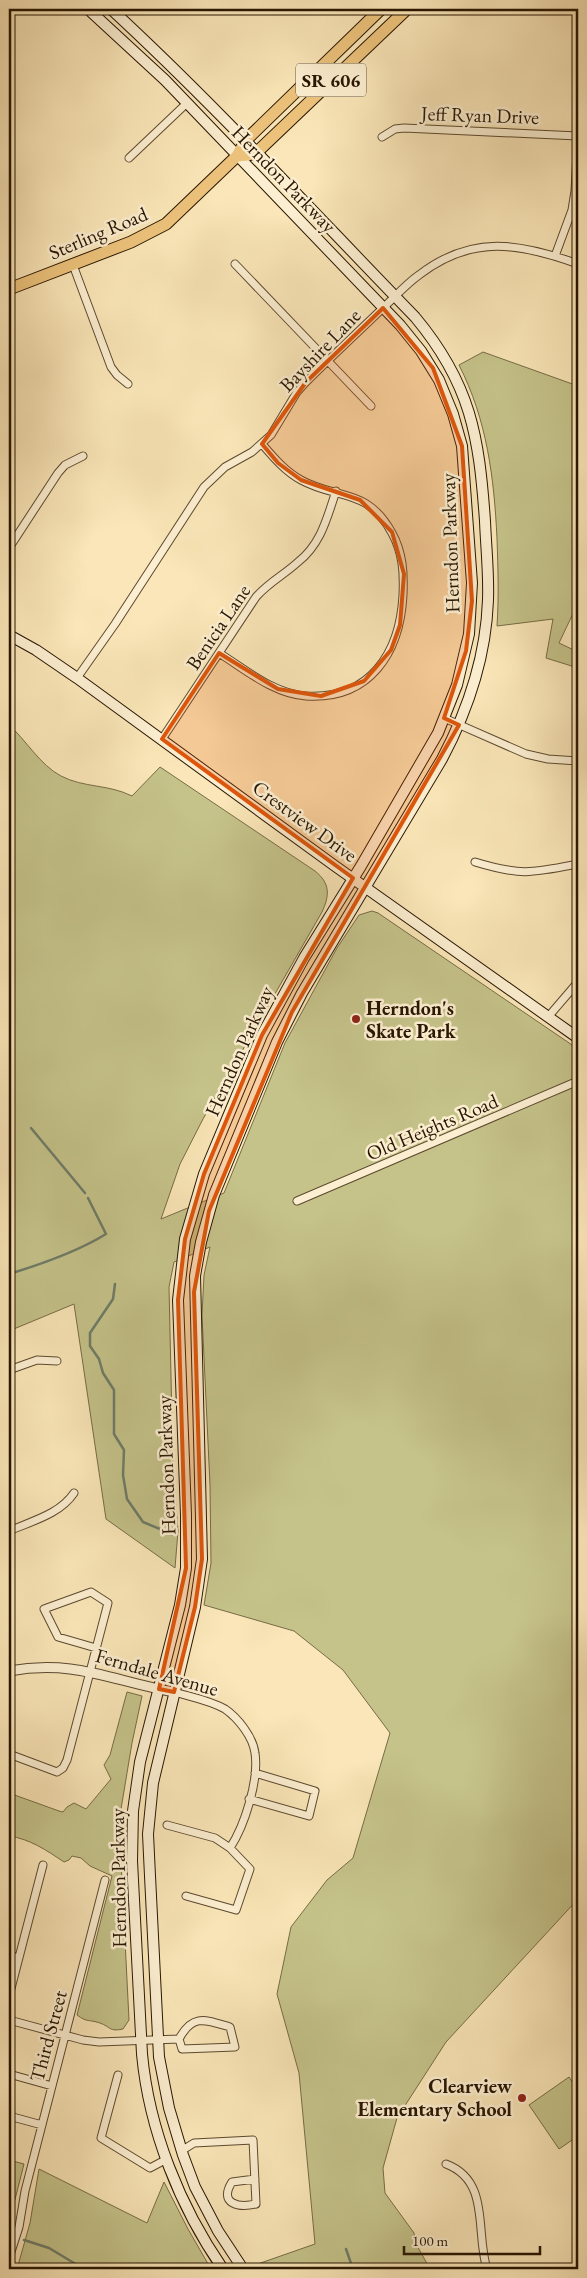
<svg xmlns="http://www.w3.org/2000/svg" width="587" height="2278" font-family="'EB Garamond',serif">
<rect width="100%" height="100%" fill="#fae6b8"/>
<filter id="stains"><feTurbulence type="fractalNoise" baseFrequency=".004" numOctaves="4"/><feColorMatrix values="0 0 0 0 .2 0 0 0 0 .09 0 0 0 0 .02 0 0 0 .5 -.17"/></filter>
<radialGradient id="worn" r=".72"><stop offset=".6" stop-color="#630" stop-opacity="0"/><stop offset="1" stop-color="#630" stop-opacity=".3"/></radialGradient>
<path fill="#c5c38a" stroke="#766c45" d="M 483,352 L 578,386 L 578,603 L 559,643 L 578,652 L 578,668 L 546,658 L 553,619 L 497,626 C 499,596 498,568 497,538 C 494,477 487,420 459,365 Z
M 9,725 C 26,740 40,765 61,776 C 84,788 108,784 132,796 L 160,767 L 315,871 C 330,883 330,895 322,912 L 203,1119 L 180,1164 L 161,1219 L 224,1193 L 285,1043 L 337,948 L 359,915 L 372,911 L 378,913 L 578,1049 L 578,1899 L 446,2042 L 397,2118 L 383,2168 L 385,2193 L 414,2233 L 415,2242 L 430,2269 L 254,2269 L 252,2266 L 315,2244 L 299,2073 L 277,1994 L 291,1927 L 327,1880 L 353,1858 L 390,1733 L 343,1670 L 294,1631 L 204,1605 L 211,1563 L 210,1485 L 202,1315 L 204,1275 L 210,1247 L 174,1262 L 169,1287 L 173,1467 L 178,1531 L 175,1568 L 106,1519 L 74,1304 L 9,1331 Z
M 127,1692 L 142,1696 L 132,1743 L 119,1821 L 129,2020 L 123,2029 C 109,2032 111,2027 100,2023 C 88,2019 88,2023 77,2015 L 112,1876 L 90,1866 L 81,1858 L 72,1856 L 69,1860 L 64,1862 C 46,1850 30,1839 9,1836 L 9,1793 L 59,1811 L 63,1812 L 67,1807 L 74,1803 L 86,1809 L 111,1779 L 104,1765 L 110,1755 Z
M 569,2077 L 578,2090 L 578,2136 L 559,2149 L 529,2105 Z
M 9,2160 L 24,2164 L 9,2223 Z
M 39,2169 L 147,2223 L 164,2182 L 188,2229 L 211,2269 L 17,2269 L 30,2223 Z"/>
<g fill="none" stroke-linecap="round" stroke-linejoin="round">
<path stroke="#6e7c69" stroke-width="2.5" d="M 31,1128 L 85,1193
M 9,1274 C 42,1264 77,1252 106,1234 L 88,1198
M 115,1284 L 113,1299 L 90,1333 L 90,1346 L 99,1359 L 103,1373 L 114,1390 L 114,1434 L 124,1450 L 123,1475 L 127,1499 L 143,1522 L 172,1534
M 24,2240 L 49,2248 L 84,2269
M 346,2249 L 353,2269"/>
<g stroke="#5c492e" stroke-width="9">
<path id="minor" d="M 382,137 L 395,129 L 404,128 L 578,136
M 129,158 L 187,103
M 555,256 L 572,210 L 575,191 L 578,135
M 235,264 L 371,406
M 73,265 L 111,367 L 117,375 L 128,384
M 9,548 L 58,473 L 65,465 L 83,456
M 219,653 C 246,670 274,694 306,696 C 370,700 400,653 403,595 C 404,573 403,553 392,533 C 367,487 337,500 301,480 C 285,471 274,458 262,444
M 77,678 L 115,624 L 204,487 L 225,467 L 252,452 L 271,435 L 297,392 L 306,382 C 331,357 357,333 383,308 C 395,297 406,284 419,275 C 472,234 520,243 578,264
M 444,718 L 526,754 L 548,759 L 578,761
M 162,739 L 256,597 C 269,582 284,575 298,562 C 321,544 327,518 336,491
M 475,862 C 521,876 532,873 578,864
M 548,1017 L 578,982
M 297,1201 L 578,1081
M 9,1370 L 37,1360 L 57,1361
M 9,1531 C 32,1521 60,1514 74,1493
M 9,1754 L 57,1772 L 63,1768 L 67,1760 L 108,1603 L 91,1592 L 44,1609 L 58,1637 L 96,1648
M 249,1799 L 309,1816 L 315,1791 L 255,1773
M 167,1825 L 215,1838 L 230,1848 C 245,1825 259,1780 255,1753 C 253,1737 238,1718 225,1709 C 209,1700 191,1697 174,1692
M 186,1896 L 236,1910 L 250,1869 L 230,1848
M 9,1955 L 18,1958
M 9,1996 L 43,1865
M 9,2020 L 83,2040 L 99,2042 L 179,2039 L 182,2049 L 235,2047 L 230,2027 C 206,2020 193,2013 179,2039
M 9,2074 L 52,2086
M 118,2075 L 101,2138 L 150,2168 L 167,2159
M 9,2116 L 42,2125
M 181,2151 L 194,2143 L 253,2140 L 256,2204 C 239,2208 218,2204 232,2182 L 255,2179
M 446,2164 C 491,2181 475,2232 487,2269
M 9,2258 L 19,2227 L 25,2191 L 105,1880"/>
</g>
<g stroke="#5c492e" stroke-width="11">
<path id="tertiary" d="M 9,1671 C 75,1659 112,1681 174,1692"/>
</g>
<g stroke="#271500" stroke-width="12">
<path id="secondary" d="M 88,9 L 165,80 L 400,325 L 421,351 L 439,380 L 453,414 L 462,446 L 472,583 L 469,634 L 457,685 L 438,733 L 361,866 L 304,958 L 262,1035 L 204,1174 L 185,1239 L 178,1300 L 186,1515 L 186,1568 L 180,1605 L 140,1762 L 133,1811 L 132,1861 L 142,2054 C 149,2130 180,2207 223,2269
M 111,9 C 217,107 314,213 415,317 C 471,384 479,436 485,521 C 486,547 489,574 488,600 C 486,657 468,710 442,759 L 302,993 L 277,1042 L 214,1195 L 201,1242 L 195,1276 L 202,1559 L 195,1607 L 153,1783 L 148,1834 L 150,1876 L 159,2057 L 169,2108 L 183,2155 L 195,2187 L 218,2231 L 243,2269
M 9,635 L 36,650 L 77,678 L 335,866 L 578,1038"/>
</g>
<g stroke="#271500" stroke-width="13">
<path id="primary" d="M 237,156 L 248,155 L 257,152 L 407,9
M 9,289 L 131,242 L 166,224 L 237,156 L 246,140 L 381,9"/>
</g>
<use href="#minor" stroke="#fcefd1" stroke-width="7"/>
<use href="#tertiary" stroke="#fcefd1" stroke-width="9"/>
<use href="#secondary" stroke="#fcefd1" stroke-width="10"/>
<use href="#primary" stroke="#edc37c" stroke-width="11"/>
</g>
<path fill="#de560b" fill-opacity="0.2" stroke="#de560b" stroke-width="4" stroke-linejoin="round" d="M 383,308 L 433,368 L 462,446 L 472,601 L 466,651 L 444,718 L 459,725 L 292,1012 L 209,1211 L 194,1292 L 202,1559 L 195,1607 L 174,1692 L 159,1689 L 186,1568 L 178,1300 L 185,1239 L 204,1174 L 262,1035 L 353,878 L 162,739 L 219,653 L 278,689 L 321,696 L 364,681 L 391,650 L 400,625 L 404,574 L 392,532 L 360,500 L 301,480 L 278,463 L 262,444 L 306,382 Z"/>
<g fill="#8f2418" stroke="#fcefd1" stroke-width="2">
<circle cx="356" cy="1019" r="5"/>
<circle cx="522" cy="2098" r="5"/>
</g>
<g text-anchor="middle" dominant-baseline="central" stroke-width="5" stroke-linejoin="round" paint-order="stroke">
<rect fill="#fcefd1" stroke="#67563f" stroke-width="1" x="296" y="63.5" width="70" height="33" rx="4"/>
<g font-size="19" font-weight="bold" fill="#271500">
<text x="331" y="80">SR 606</text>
</g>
<g font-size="20" fill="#271500" stroke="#fcefd1">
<text transform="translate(480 115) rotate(2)">Jeff Ryan Drive</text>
<text transform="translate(284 179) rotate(46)">Herndon Parkway</text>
<text transform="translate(98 233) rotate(-23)">Sterling Road</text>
<text transform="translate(320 350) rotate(-46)">Bayshire Lane</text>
<text transform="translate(450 543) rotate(-92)">Herndon Parkway</text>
<text transform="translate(218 627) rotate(-56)">Benicia Lane</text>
<text transform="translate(305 821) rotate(36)">Crestview Drive</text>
<text transform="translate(239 1051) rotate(-66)">Herndon Parkway</text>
<text transform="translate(432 1127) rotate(-23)">Old Heights Road</text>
<text transform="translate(166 1465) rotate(-92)">Herndon Parkway</text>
<text transform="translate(157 1672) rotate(16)">Ferndale Avenue</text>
<text transform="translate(118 1878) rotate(-91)">Herndon Parkway</text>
<text transform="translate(48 2036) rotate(-75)">Third Street</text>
</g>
<g font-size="20" font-weight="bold" fill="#271500" stroke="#fcefd1" text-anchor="start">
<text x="366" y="1008">Herndon's<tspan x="366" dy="23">Skate Park</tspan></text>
<text x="512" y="2086" text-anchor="end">Clearview<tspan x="512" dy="23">Elementary School</tspan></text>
</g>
</g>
<rect width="587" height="2278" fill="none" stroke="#fae6b8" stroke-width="30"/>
<rect x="10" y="10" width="567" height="2258" fill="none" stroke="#271500" stroke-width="2.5"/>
<rect x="15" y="15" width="557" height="2248" fill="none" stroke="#271500"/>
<path d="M404 2246v8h136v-8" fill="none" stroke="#271500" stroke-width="2.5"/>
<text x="412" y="2246" font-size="15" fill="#271500" stroke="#fcefd1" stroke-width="4" paint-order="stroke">100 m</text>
<rect width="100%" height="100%" filter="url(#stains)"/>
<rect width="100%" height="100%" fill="url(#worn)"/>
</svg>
